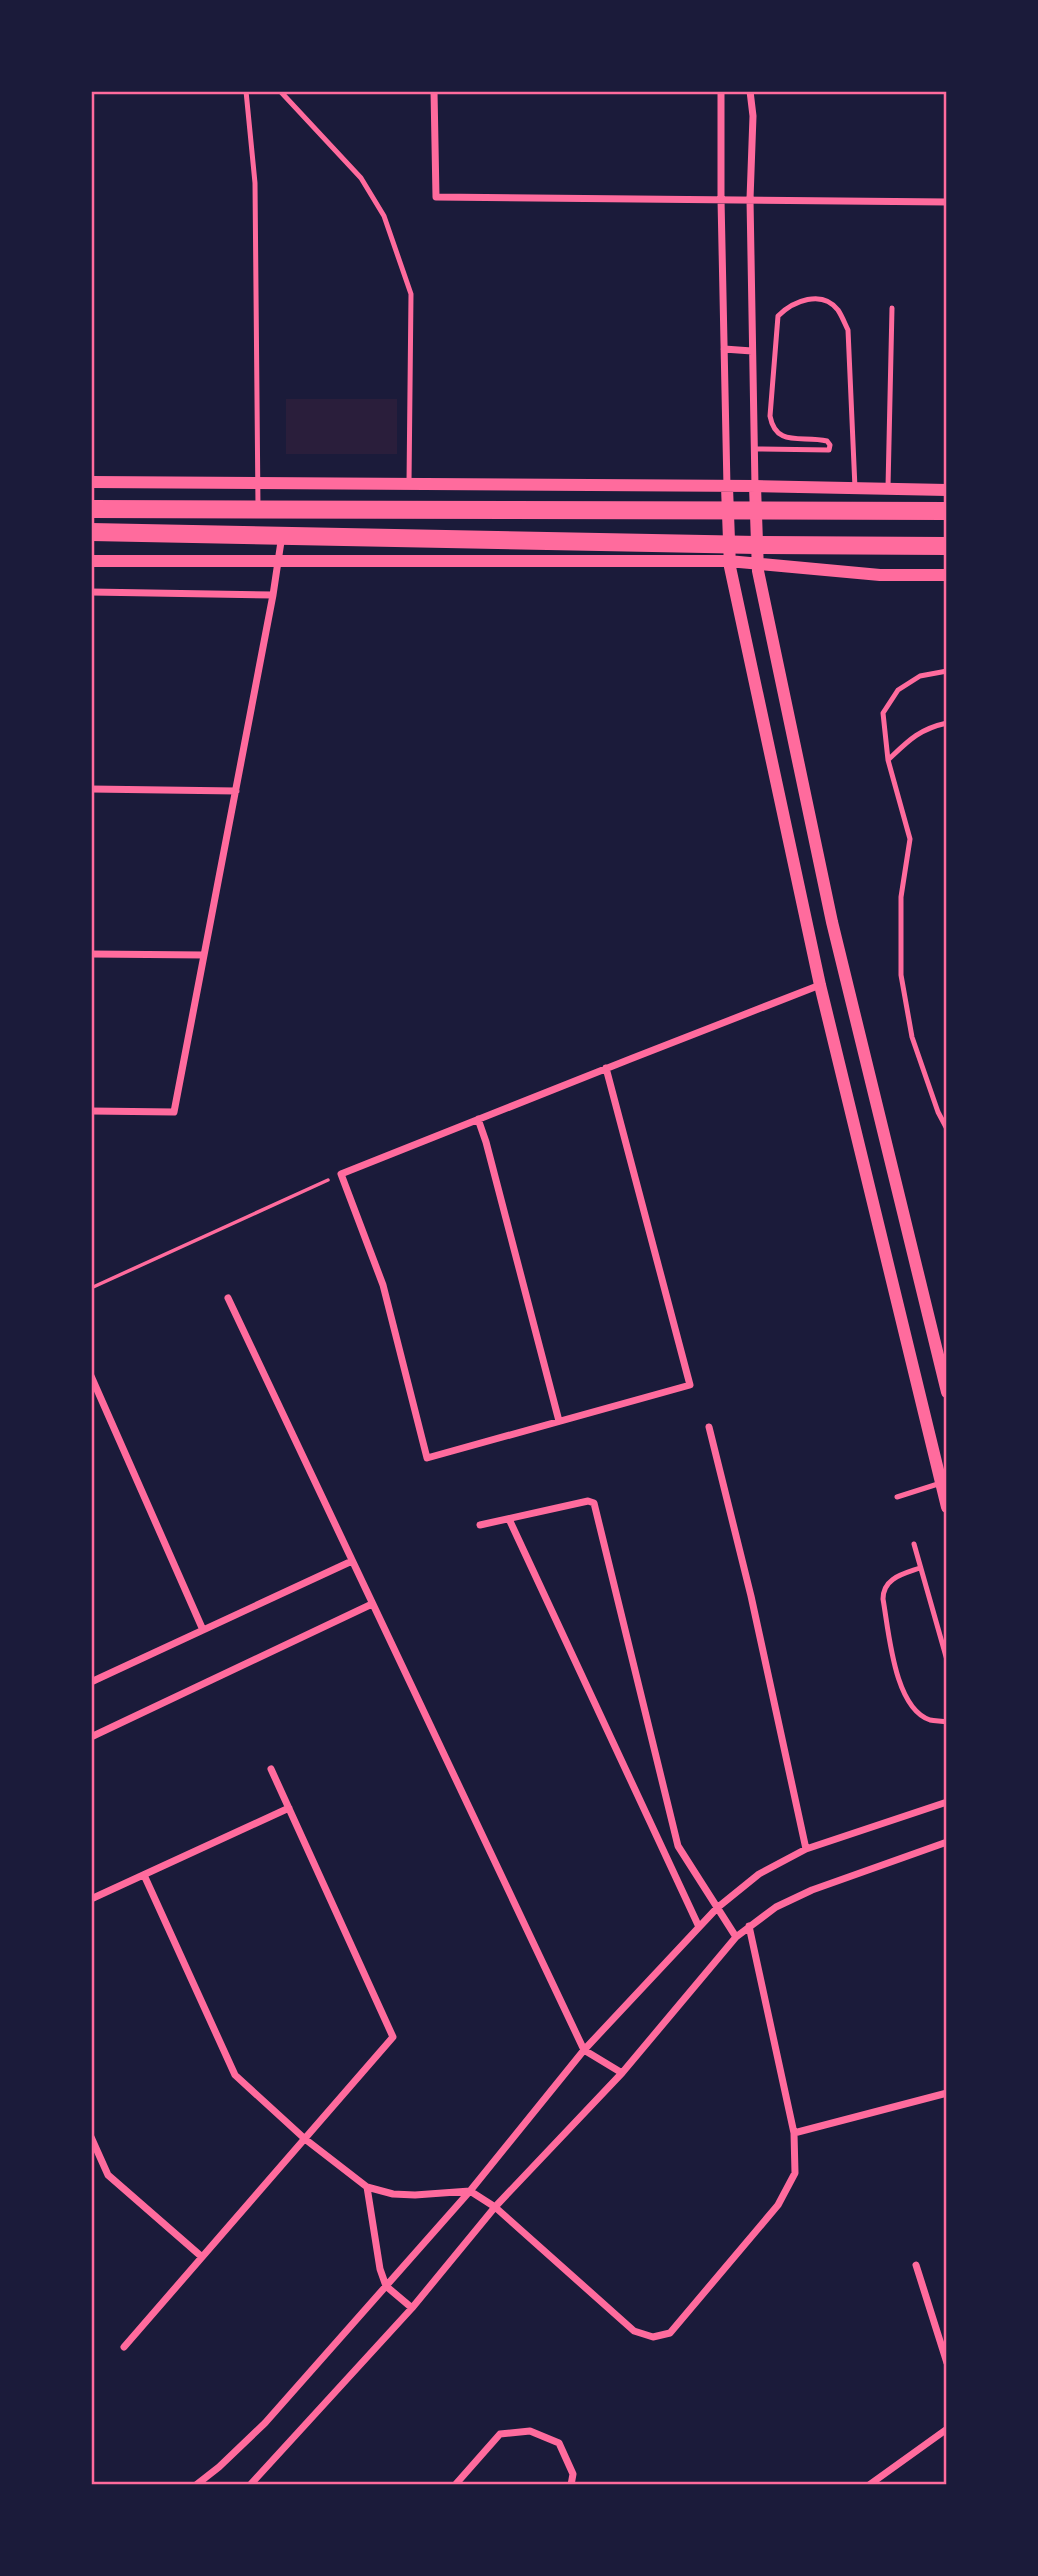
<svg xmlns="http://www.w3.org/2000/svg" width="1038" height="2576" font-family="'Titillium Web',sans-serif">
<rect width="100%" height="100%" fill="#1b1b3a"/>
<path fill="#2a1e3b" d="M 286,399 L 397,399 L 397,454 L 286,454 Z"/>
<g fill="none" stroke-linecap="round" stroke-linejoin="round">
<path stroke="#ff6b9d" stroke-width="3.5" d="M 91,1288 L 328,1180"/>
<path stroke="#ff6b9d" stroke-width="5" d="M 246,91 L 255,183 L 258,507
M 280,91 L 361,178 L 384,216 L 411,294 L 409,483
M 755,449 L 829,450 L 830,445 L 827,441 C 802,435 776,448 770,416 L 778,316 C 793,301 822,289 838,310 C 842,316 845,324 848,330 L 855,488
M 888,487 L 892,308
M 947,723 C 919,729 908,741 888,760 L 910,839 L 901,897 L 901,975 L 912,1037 L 938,1112 L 947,1129
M 888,760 L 883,713 L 898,690 L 920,676 L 947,671
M 897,1497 L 941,1483
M 914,1544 L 947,1660
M 920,1568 C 903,1574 883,1578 883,1599 C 889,1632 894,1708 930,1720 C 935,1721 942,1721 947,1722"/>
<path stroke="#ff6b9d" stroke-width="7" d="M 434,91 L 436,197 L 947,202
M 721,91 L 721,199 L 727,487
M 750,91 L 753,116 L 750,199 L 755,486
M 724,349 L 752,351
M 91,592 L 273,595
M 91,789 L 236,791
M 91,954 L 204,955
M 606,1068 L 690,1385 L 427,1458 L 383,1285 L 341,1174 C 500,1110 660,1047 820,985
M 91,1111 L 174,1112 L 273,595 L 282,535
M 478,1119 L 486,1142 L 559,1421
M 228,1298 L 584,2050 L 622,2073
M 91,1376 L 203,1630
M 709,1427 L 751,1596 L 806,1849
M 509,1519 L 699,1927
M 480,1525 L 588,1501 L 594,1503 L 678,1846 L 736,1937
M 91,1682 L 352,1561
M 91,1737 L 372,1604
M 144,1875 L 235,2075 L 305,2139 L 367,2187 L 393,2194 L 415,2195 L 470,2191 L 495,2207 L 634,2331 L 653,2337 L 670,2333 L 778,2205 L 795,2173 L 794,2133 L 749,1926
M 91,1899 L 289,1808
M 794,2133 L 947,2093
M 91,2137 L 108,2175 L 202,2257
M 367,2187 L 380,2269 L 386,2286 L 412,2308
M 916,2265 L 947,2363
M 124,2347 L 393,2037 L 271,1769
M 196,2485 L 219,2467 L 265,2423 L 470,2191 L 584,2050 L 717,1908 L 759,1874 L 806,1849 L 947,1802
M 250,2485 L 412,2308 L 495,2207 L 622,2073 L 736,1937 L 776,1907 L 812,1890 L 947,1842
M 455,2485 L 500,2434 L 530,2431 L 559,2443 L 573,2474 L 571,2485
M 869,2485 L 947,2429"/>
<path stroke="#ff6b9d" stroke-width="12" d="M 91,482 L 755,486 L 947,490
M 755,486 L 758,571 L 832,922 L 947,1392
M 727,487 L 730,567 L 820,985 L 947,1507
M 91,561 L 728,561 L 880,575 L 947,575"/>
<path stroke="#ff6b9d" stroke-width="18" d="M 91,509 L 947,511
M 91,532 L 757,545 L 947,546"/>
</g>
<rect width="1038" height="2576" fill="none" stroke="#1b1b3a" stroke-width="186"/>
<rect x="93" y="93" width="852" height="2390" fill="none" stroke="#ff6b9d" stroke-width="2.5"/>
</svg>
